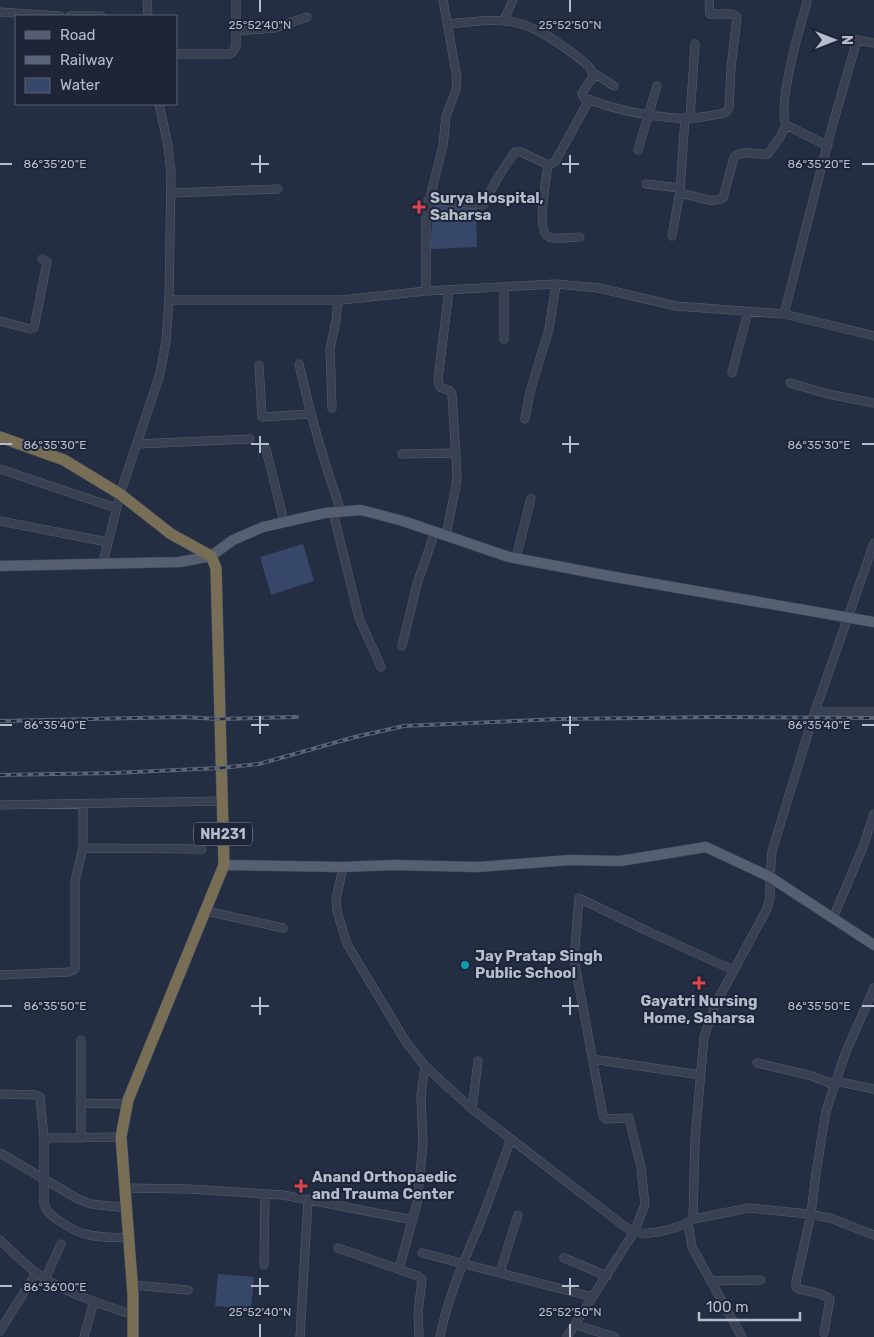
<svg xmlns="http://www.w3.org/2000/svg" width="874" height="1337" font-family="Rubik,sans-serif">
<rect width="100%" height="100%" fill="#242e42"/>
<path fill="#37476a" d="M 434,201 L 476,206 L 477,247 L 430,249 Z
M 303,544 L 314,581 L 271,595 L 260,557 Z
M 218,1274 L 254,1277 L 251,1309 L 215,1306 Z"/>
<g fill="none" stroke-linecap="round" stroke-linejoin="round">
<g stroke="#565e6f" stroke-width="9">
<path id="minor" d="M 147,0 L 148,16
M 807,2 C 800,26 777,104 786,125 L 828,146
M 0,12 L 60,16
M 70,16 L 101,16
M 504,20 L 513,0
M 448,24 C 508,18 520,15 571,52 C 579,58 592,66 593,77 L 582,93 L 584,98 C 613,109 644,116 675,118 C 691,120 709,116 725,113 L 729,108 L 731,68 L 737,17 L 732,14 L 710,14 L 709,0
M 236,31 L 275,28 L 307,17
M 176,54 L 229,54 L 232,53 L 236,46 L 236,0
M 592,72 L 614,86
M 685,118 L 680,191 L 684,194 C 695,196 713,204 723,198 L 734,157 C 743,149 756,155 768,154 L 780,137 L 786,125
M 690,118 L 695,44
M 638,150 L 657,86
M 548,165 C 547,176 535,232 549,237 C 557,240 572,237 580,237
M 646,184 L 679,188
M 171,193 L 278,189
M 428,200 L 483,205 L 498,177 L 515,152 L 521,152 L 548,165 L 555,162 L 589,100
M 672,236 L 680,191
M 426,291 L 426,213 L 443,146 L 446,116 L 456,90 L 457,78 L 443,0
M 169,300 L 342,300 L 426,291 L 556,284 L 599,288 L 676,306 L 784,314 L 874,336
M 784,314 L 830,134 L 857,40 L 874,43
M 0,321 L 30,329 L 34,328 L 47,262 L 42,259
M 504,339 L 504,287
M 299,364 C 310,414 324,463 341,511
M 259,365 L 262,417 L 310,414
M 732,373 L 748,311
M 790,383 L 828,394 L 874,403
M 332,408 L 330,349 L 336,321 L 338,300
M 525,419 L 530,392 L 549,329 L 556,284
M 137,444 L 250,439
M 266,449 L 284,522
M 402,454 L 455,453
M 0,469 L 116,508
M 333,512 L 359,618 L 381,667
M 0,521 L 107,542
M 446,536 L 456,485 L 457,474 L 452,394 L 450,391 L 440,387 L 438,380 L 449,290
M 516,558 L 531,498
M 103,563 L 120,494 L 160,374 L 166,341 L 169,300 L 171,173 L 168,146 L 159,104
M 402,646 L 417,584 L 435,532
M 815,712 L 874,712
M 0,805 L 222,801
M 83,848 L 202,849
M 343,867 L 336,899 L 337,911 L 347,944 L 406,1042 L 425,1066 L 472,1109 L 624,1226 C 627,1228 631,1231 635,1232 C 650,1236 681,1228 693,1219 L 695,1139 L 704,1037 L 715,1005 L 767,909 L 770,898 L 770,877 L 772,851 L 813,717 L 874,543
M 206,911 L 283,928
M 833,918 L 863,847 L 874,814
M 0,975 L 69,972 L 75,969 L 75,881 L 83,848 L 83,805
M 592,1059 L 701,1075
M 757,1063 L 812,1076 L 834,1085
M 835,1081 L 874,1089
M 0,1094 L 36,1095 L 40,1097 L 44,1138 L 44,1205 C 48,1217 77,1233 89,1235 C 102,1238 116,1237 129,1238
M 80,1103 L 127,1104
M 472,1109 L 478,1061
M 44,1138 L 121,1137
M 81,1138 L 81,1040
M 0,1153 L 78,1199 L 91,1204 L 127,1208
M 125,1188 L 189,1189 L 283,1195 L 413,1220
M 693,1219 L 749,1208 L 808,1214 L 830,1218 L 874,1235
M 688,1223 L 692,1247 L 742,1337
M 0,1240 C 13,1252 26,1266 41,1276 C 68,1294 102,1304 133,1315
M 338,1248 L 418,1276 L 422,1279 L 418,1313 L 419,1337
M 422,1253 L 593,1297
M 564,1258 L 607,1276
M 264,1265 L 265,1194
M 399,1269 L 417,1203 L 423,1144 L 421,1095 L 425,1066
M 500,1272 L 518,1215
M 45,1279 L 61,1244
M 710,1281 L 761,1280
M 133,1285 L 188,1290
M 576,1325 L 615,1337
M 0,1331 L 36,1273
M 824,1333 L 830,1299 L 821,1294 L 799,1289 L 796,1287 L 796,1282 L 811,1214 L 816,1173 L 826,1111 L 845,1054 L 874,988
M 84,1337 L 94,1301
M 300,1337 L 308,1200
M 440,1337 C 448,1295 466,1257 482,1218 C 492,1192 501,1166 511,1139
M 567,1337 L 634,1232 L 645,1205 L 641,1167 L 629,1118 L 606,1119 L 603,1116 L 574,959 L 579,898 L 645,930 L 733,970"/>
</g>
<g stroke="#42495b" stroke-width="11">
<path id="major" d="M 0,566 L 180,562 L 211,556 L 233,540 L 263,527 L 325,513 L 361,510 L 403,521 L 509,557 L 615,577 L 874,622
M 224,865 L 343,867 L 393,865 L 478,867 L 570,860 L 620,861 L 706,847 L 770,877 L 874,945"/>
</g>
<g stroke="#434b5c" stroke-width="12">
<path id="highway" d="M 0,437 L 64,460 L 120,494 L 171,534 L 211,556 L 216,568 L 224,865 L 128,1100 L 121,1137 L 133,1294 L 133,1337"/>
</g>
<use href="#minor" stroke="#384052" stroke-width="8"/>
<use href="#major" stroke="#565f72" stroke-width="10"/>
<use href="#highway" stroke="#786e55" stroke-width="11"/>
<g stroke="#5a6479" stroke-width="4">
<path id="rail" d="M 0,721 L 182,717 L 219,719 L 297,717
M 0,775 L 113,773 L 220,768 L 259,764 L 355,737 L 404,726 L 560,719 L 718,717 L 874,718"/>
</g>
<use href="#rail" stroke="#1d2537" stroke-width="2" stroke-dasharray="5.5" stroke-linecap="butt"/>
</g>
<path fill="none" stroke="#b5bccc" stroke-width="2" d="M 260,0 L 260,12M 570,0 L 570,12M 260,155 L 260,173M 570,155 L 570,173M 0,164 L 12,164M 251,164 L 269,164M 562,164 L 579,164M 862,164 L 874,164M 260,436 L 260,453M 570,436 L 570,453M 0,444 L 12,444M 251,444 L 269,444M 562,444 L 579,444M 862,444 L 874,444M 260,716 L 260,734M 570,716 L 570,734M 0,725 L 12,725M 251,725 L 269,725M 562,725 L 579,725M 862,725 L 874,725M 260,997 L 260,1015M 570,997 L 570,1015M 0,1006 L 12,1006M 251,1006 L 269,1006M 562,1006 L 579,1006M 862,1006 L 874,1006M 260,1278 L 260,1295M 570,1278 L 570,1295M 0,1286 L 12,1286M 251,1286 L 269,1286M 562,1286 L 579,1286M 260,1324 L 260,1337M 570,1324 L 570,1337"/>
<g fill="#e0444e" stroke="#1d2537" stroke-width="2">
<path d="M416.5 199.5h5v5h5v5h-5v5h-5v-5h-5v-5h5z"/>
<path d="M696.5 975.5h5v5h5v5h-5v5h-5v-5h-5v-5h5z"/>
<path d="M298.5 1178.5h5v5h5v5h-5v5h-5v-5h-5v-5h5z"/>
</g>
<circle fill="#0f9aa8" stroke="#1d2537" stroke-width="2" cx="465" cy="965" r="5"/>
<g text-anchor="middle" dominant-baseline="central" stroke-width="4" stroke-linejoin="round" paint-order="stroke">
<rect fill="#1d2537" stroke="#878f9f" stroke-width="1" x="194" y="822.5" width="58" height="23" rx="4"/>
<g font-size="14" font-weight="bold" fill="#b5bccc">
<text x="223" y="834">NH231</text>
</g>
<g font-size="15" font-weight="bold" fill="#b5bccc" stroke="#1d2537" text-anchor="start">
<text x="430" y="198">Surya Hospital,<tspan x="430" dy="17">Saharsa</tspan></text>
<text x="475" y="956">Jay Pratap Singh<tspan x="475" dy="17">Public School</tspan></text>
<text x="699" y="1001" text-anchor="middle">Gayatri Nursing<tspan x="699" dy="17">Home, Saharsa</tspan></text>
<text x="312" y="1177">Anand Orthopaedic<tspan x="312" dy="17">and Trauma Center</tspan></text>
</g>
</g>
<g font-size="12" text-anchor="middle" fill="#b5bccc" stroke="#1d2537" stroke-width="4" stroke-linejoin="round" paint-order="stroke">
<text x="260" y="29">25°52'40"N</text>
<text x="570" y="29">25°52'50"N</text>
<text x="819" y="168">86°35'20"E</text>
<text x="55" y="168">86°35'20"E</text>
<text x="819" y="449">86°35'30"E</text>
<text x="55" y="449">86°35'30"E</text>
<text x="819" y="729">86°35'40"E</text>
<text x="55" y="729">86°35'40"E</text>
<text x="819" y="1010">86°35'50"E</text>
<text x="55" y="1010">86°35'50"E</text>
<text x="55" y="1291">86°36'00"E</text>
<text x="260" y="1316">25°52'40"N</text>
<text x="570" y="1316">25°52'50"N</text>
</g>
<rect x="15" y="15" width="162" height="90" fill="#1d2537" stroke="#5a6173"/>
<rect x="25" y="31" width="25" height="8" fill="#565f72" stroke="#5a6173"/>
<text x="60" y="40" font-size="15" fill="#b5bccc">Road</text>
<rect x="25" y="56" width="25" height="8" fill="#5a6479" stroke="#5a6173"/>
<text x="60" y="65" font-size="15" fill="#b5bccc">Railway</text>
<rect x="25" y="78" width="25" height="15" fill="#37476a" stroke="#5a6173"/>
<text x="60" y="90" font-size="15" fill="#b5bccc">Water</text>
<g transform="translate(834 40) rotate(90)" stroke="#1d2537" stroke-width="4" paint-order="stroke">
<path d="M0-4L9 19L0 12L-9 19Z" fill="#b5bccc"/>
<text y="-8" font-size="14" font-weight="bold" text-anchor="middle" fill="#b5bccc">N</text>
</g>
<path d="M699 1312v8h101v-8" fill="none" stroke="#b5bccc" stroke-width="2.5"/>
<text x="706" y="1312" font-size="15" fill="#b5bccc" stroke="#1d2537" stroke-width="4" paint-order="stroke">100 m</text>
</svg>
